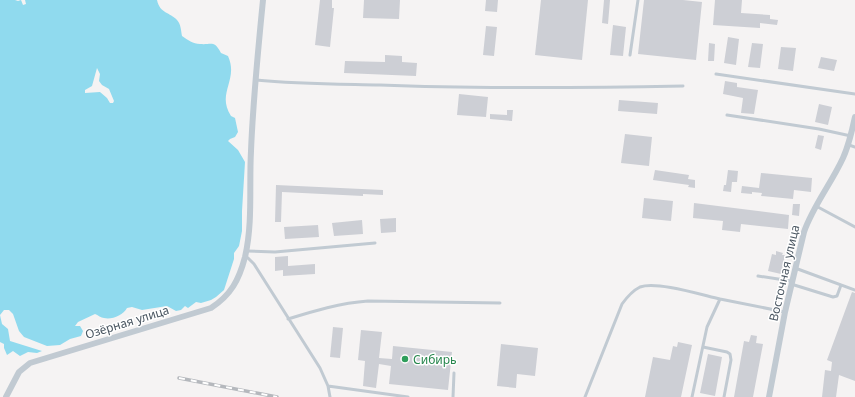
<svg xmlns="http://www.w3.org/2000/svg" width="855" height="397" font-family="'Noto Sans',sans-serif">
<rect width="100%" height="100%" fill="#f5f3f3"/>
<path fill="#90daee" fill-rule="evenodd" d="M 0,0 L 15,0 L 18,1 L 21,0 L 23,5 L 26,4 L 25,0 L 157,0 C 160,14 170,12 177,20 C 181,24 181,31 182,36 C 188,40 193,44 200,44 C 212,45 214,40 221,53 L 228,56 C 239,80 216,93 231,116 L 235,118 L 238,132 L 235,137 L 230,139 L 228,141 L 238,150 L 245,162 L 242,211 L 242,231 L 239,246 L 234,253 L 234,259 L 224,290 L 216,297 L 211,300 L 201,303 L 196,302 L 188,308 L 185,306 L 181,310 L 176,311 L 167,306 L 142,310 L 132,307 L 127,308 C 123,315 112,320 104,318 C 101,318 98,315 95,314 L 78,322 L 75,326 L 80,326 L 83,331 L 81,336 L 70,339 L 60,345 L 47,346 L 24,337 L 19,331 L 13,314 L 9,310 L 4,310 L 0,315 L 2,324 L 8,329 L 10,341 L 42,351 L 37,353 L 28,352 L 20,356 L 13,351 L 7,355 L 4,348 L 4,344 L 0,342 ZM 97,68 L 100,74 L 99,81 L 102,85 L 109,89 L 114,101 L 113,103 L 110,103 L 107,98 L 100,92 L 85,93 L 85,90 L 92,86 Z"/>
<path fill="#cdcfd5" d="M 320,0 L 332,0 L 332,8 L 334,8 L 330,47 L 315,45 Z
M 364,0 L 400,0 L 399,19 L 363,18 Z
M 486,0 L 498,0 L 497,12 L 485,11 Z
M 541,0 L 588,0 L 582,60 L 535,55 Z
M 604,0 L 610,0 L 608,24 L 602,23 Z
M 644,0 L 683,0 L 702,2 L 696,60 L 638,54 Z
M 715,0 L 742,0 L 741,13 L 770,15 L 770,19 L 778,20 L 777,25 L 760,23 L 760,28 L 713,25 Z
M 613,25 L 626,27 L 623,56 L 610,55 Z
M 486,26 L 497,27 L 494,56 L 483,55 Z
M 728,37 L 739,39 L 736,65 L 724,63 Z
M 709,43 L 715,44 L 714,61 L 708,61 Z
M 752,43 L 763,44 L 760,68 L 748,67 Z
M 781,47 L 796,48 L 793,71 L 778,69 Z
M 385,55 L 402,56 L 402,62 L 417,63 L 416,76 L 344,73 L 345,61 L 385,62 Z
M 821,57 L 837,60 L 834,71 L 818,68 Z
M 725,81 L 737,83 L 737,87 L 758,90 L 754,114 L 741,113 L 743,98 L 723,94 Z
M 459,94 L 488,97 L 486,117 L 457,115 Z
M 619,100 L 658,103 L 657,114 L 618,111 Z
M 819,104 L 832,107 L 828,125 L 815,122 Z
M 507,110 L 513,110 L 512,121 L 490,119 L 490,114 L 507,115 Z
M 625,134 L 652,137 L 649,166 L 621,163 Z
M 818,135 L 824,136 L 821,150 L 815,148 Z
M 655,170 L 689,175 L 688,179 L 695,180 L 695,188 L 688,187 L 689,185 L 653,180 Z
M 728,170 L 738,171 L 737,182 L 732,182 L 731,192 L 723,191 L 724,185 L 726,185 Z
M 761,173 L 812,178 L 811,192 L 794,190 L 793,199 L 761,196 L 762,193 L 752,192 L 752,194 L 741,193 L 742,186 L 759,188 Z
M 276,185 L 383,190 L 383,195 L 363,194 L 363,196 L 282,192 L 281,222 L 275,222 Z
M 644,198 L 673,201 L 671,221 L 642,218 Z
M 694,203 L 789,215 L 788,229 L 741,224 L 740,232 L 722,230 L 723,221 L 693,218 Z
M 793,204 L 800,204 L 799,216 L 792,215 Z
M 396,218 L 396,232 L 381,233 L 380,219 Z
M 362,220 L 363,234 L 334,236 L 332,223 Z
M 318,225 L 319,237 L 285,239 L 284,227 Z
M 776,251 L 783,253 L 782,255 L 785,255 L 781,274 L 768,271 L 772,254 L 776,255 Z
M 288,256 L 288,266 L 315,264 L 315,274 L 283,276 L 283,270 L 275,271 L 275,257 Z
M 852,292 L 855,293 L 855,381 L 839,375 L 836,397 L 822,397 L 825,370 L 831,371 L 832,362 L 827,360 Z
M 333,327 L 343,328 L 340,358 L 330,357 Z
M 361,330 L 382,332 L 379,358 L 392,359 L 393,346 L 452,352 L 448,390 L 389,384 L 391,366 L 379,364 L 376,388 L 363,386 L 365,361 L 358,360 Z
M 751,335 L 757,336 L 756,343 L 763,344 L 753,397 L 734,397 L 744,341 L 749,342 Z
M 678,342 L 692,345 L 681,397 L 645,397 L 653,357 L 670,360 L 673,346 L 677,347 Z
M 501,344 L 538,348 L 535,376 L 517,374 L 516,388 L 497,386 Z
M 708,354 L 722,357 L 715,396 L 700,393 Z"/>
<g fill="none" stroke-linecap="round" stroke-linejoin="round">
<path stroke="#c1cad2" stroke-width="3" d="M 630,55 L 638,0
M 716,74 L 855,94
M 256,80 C 297,84 338,84 380,85 C 481,89 582,88 683,86
M 727,115 L 819,129 L 851,136
M 849,145 L 855,147
M 816,206 L 855,227
M 247,251 L 275,252 L 375,243
M 245,257 L 248,258 L 254,264 L 320,368 L 328,386 L 330,397
M 795,268 L 855,290
M 758,276 L 791,281
M 791,284 L 833,297 L 837,296 L 841,285
M 288,319 C 314,311 340,303 368,301 L 500,303
M 703,347 L 727,352 L 730,354 L 731,360 L 724,397
M 328,386 L 408,397
M 453,397 L 454,373
M 585,397 L 622,304 C 627,297 632,291 640,287 C 657,281 702,295 720,299
M 692,397 L 707,327 L 720,299 L 785,312"/>
<path stroke="#c1cad2" stroke-width="6" d="M 6,397 L 19,372 L 30,363 L 211,308 C 231,295 239,280 245,257 C 253,223 249,186 251,151 C 253,101 258,50 263,0
M 769,397 L 785,312 L 804,232 C 813,206 831,184 843,158 C 849,145 852,131 855,117"/>
<g stroke="#b5b8bd" stroke-width="3.5">
<path id="rail" d="M 179,378 L 277,397"/>
</g>
<use href="#rail" stroke="#fff" stroke-width="2" stroke-dasharray="6" stroke-linecap="butt"/>
</g>
<circle fill="#2e9e5b" stroke="#fff" stroke-width="1.5" cx="405" cy="359" r="4"/>
<g text-anchor="middle" dominant-baseline="central" stroke-width="3" stroke-linejoin="round" paint-order="stroke">
<g font-size="12" fill="#4a5661" stroke="#fff">
<text transform="translate(784 273) rotate(-77)">Восточная улица</text>
<text transform="translate(127 322) rotate(-17)">Озёрная улица</text>
</g>
<g font-size="12" fill="#27864d" stroke="#fff" text-anchor="start">
<text x="413" y="359">Сибирь</text>
</g>
</g>
</svg>
